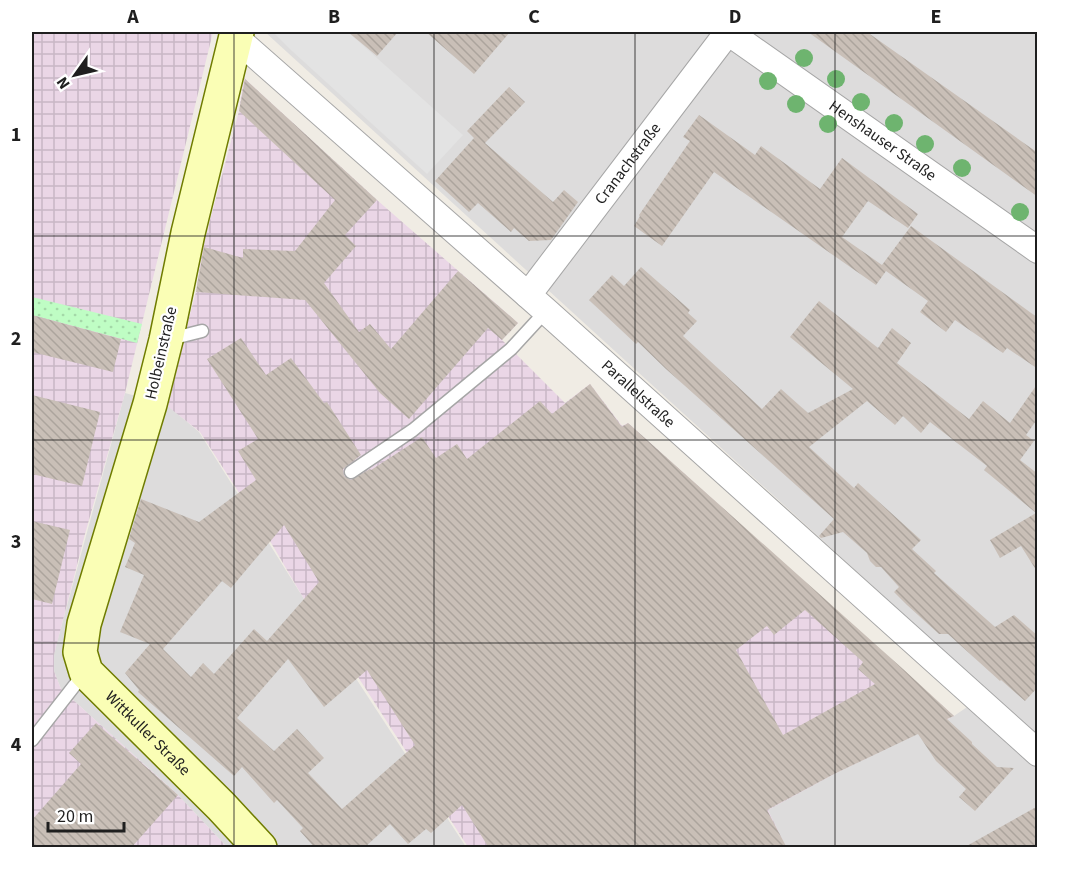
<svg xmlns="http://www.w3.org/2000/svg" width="1069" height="879" font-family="'Source Sans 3',sans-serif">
<defs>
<pattern id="industrial-grid" width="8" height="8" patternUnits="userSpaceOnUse" patternTransform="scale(1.5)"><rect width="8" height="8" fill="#ead6e6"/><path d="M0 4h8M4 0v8" fill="none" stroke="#c8b7c5"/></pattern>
<pattern id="park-dots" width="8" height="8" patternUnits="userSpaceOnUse" patternTransform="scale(1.5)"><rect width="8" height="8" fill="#bffdc4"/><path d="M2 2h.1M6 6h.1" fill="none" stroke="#a4d8a8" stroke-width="1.8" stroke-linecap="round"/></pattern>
<pattern id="building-back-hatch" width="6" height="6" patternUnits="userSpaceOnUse" patternTransform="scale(1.5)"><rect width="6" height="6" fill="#c9bfb7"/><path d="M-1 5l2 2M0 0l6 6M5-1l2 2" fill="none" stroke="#aca49d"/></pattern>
</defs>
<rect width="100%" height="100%" fill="#f0ece4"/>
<path fill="#dddcdc" d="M 265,32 L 1037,32 L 1037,847 L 777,847 L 784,843 L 767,810 L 834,774 L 954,716 L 989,692 Z
M 125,393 L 166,404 L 199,432 L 304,599 L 466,847 L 227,847 L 178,795 L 61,689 L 54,671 L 54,655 L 56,646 Z"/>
<path fill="url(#industrial-grid)" d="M 32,32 L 213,32 L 125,393 L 85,534 L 54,655 L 54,671 L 61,689 L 178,795 L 227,847 L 32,847 Z
M 244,78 L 377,200 L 518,323 L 502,340 L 565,403 L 590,384 L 622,426 L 628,423 L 954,716 L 834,774 L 768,810 L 784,843 L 777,847 L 468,847 L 358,677 L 304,599 L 270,541 L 200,432 L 166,405 L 196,292 L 203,247 L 239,111 Z"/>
<path fill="url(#park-dots)" d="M 32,297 L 142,324 L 137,343 L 32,315 Z"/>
<path fill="#e3e3e3" d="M 273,32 L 348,32 L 463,135 L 427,174 L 292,51 Z"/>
<path fill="url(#building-back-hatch)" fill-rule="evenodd" d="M 348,32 L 398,32 L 377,56 Z
M 426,32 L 510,32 L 474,74 Z
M 808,32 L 867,32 L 1038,153 L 1038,197 Z
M 245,79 L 377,200 L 345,235 L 356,246 L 324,283 L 359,332 L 370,324 L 391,349 L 458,271 L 518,323 L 502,340 L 488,328 L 409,419 L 380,393 L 305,300 L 196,292 L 204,247 L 243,258 L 243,249 L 295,251 L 335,200 L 239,111 Z
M 509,87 L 525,102 L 485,143 L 553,202 L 564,190 L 578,202 L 551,240 L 529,241 L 514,228 L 511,232 L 478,203 L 469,212 L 435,181 L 474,138 L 467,131 Z
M 699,115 L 755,155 L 761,146 L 820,189 L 842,158 L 918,214 L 908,228 L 868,201 L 842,237 L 882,265 L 911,226 L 1038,318 L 1038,369 L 1007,348 L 1003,353 L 955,320 L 946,332 L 920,312 L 928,301 L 886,271 L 876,285 L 714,172 L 662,246 L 634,226 L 640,216 L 639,215 L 690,141 L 683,137 Z
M 641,267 L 690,310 L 688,313 L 697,321 L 683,336 L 762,409 L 781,389 L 808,413 L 853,389 L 790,337 L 819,301 L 878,348 L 892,328 L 911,343 L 897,363 L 969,419 L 983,401 L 1010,423 L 1038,383 L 1038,418 L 1026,435 L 1034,441 L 1020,460 L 1038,474 L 1038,573 L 1021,546 L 1000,558 L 990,540 L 1036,513 L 984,470 L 987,466 L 930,422 L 921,433 L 903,416 L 895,425 L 867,401 L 809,447 L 854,488 L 858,483 L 921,540 L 912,549 L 936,571 L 934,573 L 995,627 L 1014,615 L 1038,636 L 1038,687 L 1025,701 L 1001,680 L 1000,681 L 948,634 L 939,634 L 907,605 L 894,592 L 899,587 L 881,567 L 876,567 L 870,561 L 867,553 L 843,532 L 821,538 L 819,536 L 834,519 L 666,369 L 638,342 L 636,344 L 589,300 L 612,275 L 624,286 Z
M 32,315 L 121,339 L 113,372 L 32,352 Z
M 241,338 L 266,375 L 291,358 L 324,403 L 327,402 L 361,455 L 343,469 L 344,476 L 351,480 L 370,469 L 371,470 L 422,437 L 436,458 L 457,444 L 467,459 L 540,401 L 552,414 L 590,384 L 622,427 L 628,423 L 903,669 L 954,716 L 947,719 L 972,742 L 972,744 L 997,767 L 1014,768 L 975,811 L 959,797 L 966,789 L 936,761 L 918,734 L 834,774 L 767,810 L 787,848 L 489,848 L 462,805 L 431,833 L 426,829 L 408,844 L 390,824 L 364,848 L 315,848 L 300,831 L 303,828 L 277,800 L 274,803 L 242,767 L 234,776 L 138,692 L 139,690 L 125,673 L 150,644 L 120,632 L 144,575 L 125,567 L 135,543 L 129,539 L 141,499 L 199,522 L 256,480 L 238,451 L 258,439 L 207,359 ZM 284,525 L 319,582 L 267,641 L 254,629 L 214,674 L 203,663 L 191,677 L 163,649 L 222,581 L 231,588 ZM 805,610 L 863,662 L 858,669 L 875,684 L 783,735 L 736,650 L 767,626 L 774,635 ZM 288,659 L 324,707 L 367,670 L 415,745 L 342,809 L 308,773 L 324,758 L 297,729 L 274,751 L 237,718 Z
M 32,395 L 100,412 L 82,486 L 32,474 Z
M 32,521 L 70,530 L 52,604 L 32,599 Z
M 96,723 L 178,795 L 131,848 L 32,848 L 32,820 L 81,764 L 69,753 Z
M 1038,806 L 1038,848 L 963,848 Z"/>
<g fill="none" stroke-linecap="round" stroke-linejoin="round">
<g stroke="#a6a6a6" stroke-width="15">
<path id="lane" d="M 170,339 L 202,331
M 351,472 L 413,430 L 511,349 L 546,311
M 32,740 L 85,672"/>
</g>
<g stroke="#a6a6a6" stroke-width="28">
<g id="street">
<path id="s1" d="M 728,32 L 1038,250"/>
<path id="s2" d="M 236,38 L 546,311 L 1038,753"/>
<path id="s3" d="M 528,295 L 728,32"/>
</g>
</g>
<g stroke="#6f7c00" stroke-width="36">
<g id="secondary">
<path id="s4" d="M 237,32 L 188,233 L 166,340 L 150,404 L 84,624 L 80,652 L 86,672 L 221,806 L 260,848"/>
</g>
</g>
<use href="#lane" stroke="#fff" stroke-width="12"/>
<use href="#street" stroke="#fff" stroke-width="26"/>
<use href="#secondary" stroke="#fafeb5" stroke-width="33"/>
</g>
<g fill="#6eb46f">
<circle cx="804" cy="58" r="9"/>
<circle cx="836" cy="79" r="9"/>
<circle cx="768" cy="81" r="9"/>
<circle cx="861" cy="102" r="9"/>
<circle cx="796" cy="104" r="9"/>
<circle cx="894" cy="123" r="9"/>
<circle cx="828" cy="124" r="9"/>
<circle cx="925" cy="144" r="9"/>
<circle cx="962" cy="168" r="9"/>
<circle cx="1020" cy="212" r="9"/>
</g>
<path fill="none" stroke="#1f1f1f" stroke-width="1.5" stroke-opacity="0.55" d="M 234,32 L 234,848M 434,32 L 434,848M 635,32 L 635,848M 835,32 L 835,848M 32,236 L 1038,236M 32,440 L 1038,440M 32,643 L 1038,643"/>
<g text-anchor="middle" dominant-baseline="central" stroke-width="4.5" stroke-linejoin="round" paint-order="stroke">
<g font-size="16" fill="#1f1f1f" stroke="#fff">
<text stroke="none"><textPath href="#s1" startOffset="189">Henshauser Straße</textPath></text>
<text stroke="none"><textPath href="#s3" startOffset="165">Cranachstraße</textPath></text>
<text transform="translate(161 353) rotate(-77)">Holbeinstraße</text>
<text stroke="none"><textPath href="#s2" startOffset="537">Parallelstraße</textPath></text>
<text stroke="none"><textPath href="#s4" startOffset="748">Wittkuller Straße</textPath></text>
</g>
</g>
<rect width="1069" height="879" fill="none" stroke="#ffffff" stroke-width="66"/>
<g transform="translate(75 75) rotate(236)" stroke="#ffffff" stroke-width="4.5" paint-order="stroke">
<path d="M0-4.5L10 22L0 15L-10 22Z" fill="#1f1f1f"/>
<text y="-9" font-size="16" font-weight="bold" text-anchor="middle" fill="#1f1f1f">N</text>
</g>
<path d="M48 822v9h76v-9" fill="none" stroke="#1f1f1f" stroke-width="3"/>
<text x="57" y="822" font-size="18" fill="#1f1f1f" stroke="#ffffff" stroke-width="4.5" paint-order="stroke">20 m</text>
<rect x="33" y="33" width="1003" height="813" fill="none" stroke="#1f1f1f" stroke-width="2"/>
<g font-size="20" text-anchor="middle" font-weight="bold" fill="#1f1f1f">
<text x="133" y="23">A</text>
<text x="334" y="23">B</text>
<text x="534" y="23">C</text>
<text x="735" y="23">D</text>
<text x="936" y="23">E</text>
<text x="16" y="141">1</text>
<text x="16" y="345">2</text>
<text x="16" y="548">3</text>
<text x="16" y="751">4</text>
</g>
</svg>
